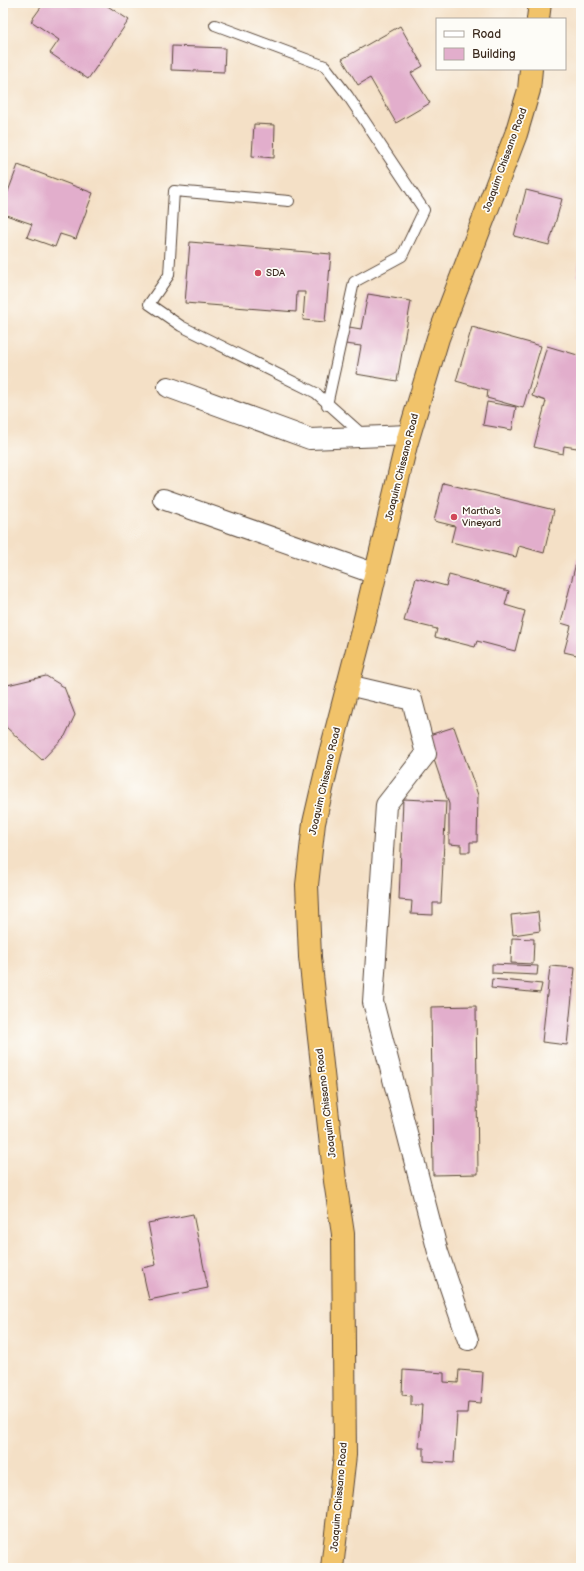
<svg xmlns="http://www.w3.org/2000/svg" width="584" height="1571" font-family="'Balsamiq Sans',sans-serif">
<rect width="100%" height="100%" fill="#fdfcf7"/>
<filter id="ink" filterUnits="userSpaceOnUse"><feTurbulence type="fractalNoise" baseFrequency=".025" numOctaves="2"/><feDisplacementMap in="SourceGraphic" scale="8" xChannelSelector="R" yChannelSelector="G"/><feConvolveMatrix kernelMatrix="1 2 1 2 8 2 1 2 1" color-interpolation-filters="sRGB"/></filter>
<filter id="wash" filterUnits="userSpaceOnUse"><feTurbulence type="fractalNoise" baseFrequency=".012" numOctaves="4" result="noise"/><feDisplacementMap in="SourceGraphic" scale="16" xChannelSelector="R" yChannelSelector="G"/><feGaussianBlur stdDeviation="0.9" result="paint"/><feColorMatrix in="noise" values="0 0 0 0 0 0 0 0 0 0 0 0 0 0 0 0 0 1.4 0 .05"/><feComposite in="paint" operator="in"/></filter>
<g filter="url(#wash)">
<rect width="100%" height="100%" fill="#f4e0c6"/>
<g id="blocks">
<path fill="#e2aecc" d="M 44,3 L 103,3 L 129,20 L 88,79 L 50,53 L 59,40 L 31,21 Z
M 400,26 L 423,66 L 411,73 L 430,103 L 396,123 L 370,78 L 358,85 L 342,59 Z
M 172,46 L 225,48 L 224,72 L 171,70 Z
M 254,124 L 275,125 L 274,158 L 252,156 Z
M 18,165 L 93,193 L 76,239 L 60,234 L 55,247 L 27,237 L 32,224 L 3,214 L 3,205 Z
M 526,190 L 562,199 L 549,245 L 514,236 Z
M 190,242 L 331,254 L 325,322 L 303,320 L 305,292 L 297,292 L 296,312 L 185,303 Z
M 580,257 L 581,257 L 581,276 L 577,276 Z
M 368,294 L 411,301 L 397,381 L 356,374 L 361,346 L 345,344 L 349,327 L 361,329 Z
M 472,327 L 541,346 L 523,408 L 487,398 L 488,390 L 456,381 Z
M 547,346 L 581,356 L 581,431 L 577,448 L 564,446 L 563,454 L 534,447 L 546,401 L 532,396 Z
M 487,402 L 516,407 L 512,430 L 483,425 Z
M 443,483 L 554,510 L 544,553 L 519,546 L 516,557 L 451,542 L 455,526 L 434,521 Z
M 577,559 L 581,560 L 581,656 L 564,652 L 571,626 L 561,623 Z
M 449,575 L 509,591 L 505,605 L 525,611 L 515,651 L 477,641 L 475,647 L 435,637 L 437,629 L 404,621 L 416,578 L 446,586 Z
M 46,676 L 64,687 L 75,715 L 65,736 L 42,760 L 6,727 L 3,715 L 3,686 Z
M 454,727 L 478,795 L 477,842 L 470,842 L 470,852 L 461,852 L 461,845 L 449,844 L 449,804 L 426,736 Z
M 403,799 L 446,801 L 441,903 L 433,903 L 433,915 L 411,914 L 412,901 L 399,900 Z
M 538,912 L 540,931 L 513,935 L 511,915 Z
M 512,938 L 534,939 L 533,964 L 511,963 Z
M 492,964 L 538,966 L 537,975 L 492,973 Z
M 550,966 L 575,968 L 567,1045 L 542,1042 Z
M 492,979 L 542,984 L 540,993 L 491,988 Z
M 476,1006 L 478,1174 L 433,1175 L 431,1007 Z
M 193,1214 L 208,1288 L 149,1300 L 142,1268 L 156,1265 L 148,1223 Z
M 403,1370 L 444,1373 L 444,1382 L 458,1383 L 459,1370 L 483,1372 L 481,1403 L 468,1402 L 467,1413 L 457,1413 L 454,1463 L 424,1461 L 424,1448 L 419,1448 L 422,1405 L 411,1405 L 411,1396 L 402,1395 Z"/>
</g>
</g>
<g filter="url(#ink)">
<use href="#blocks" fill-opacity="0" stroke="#574537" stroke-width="1"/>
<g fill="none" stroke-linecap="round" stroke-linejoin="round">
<g stroke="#574537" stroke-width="12">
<path id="lane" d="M 215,25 L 325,66 L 348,96 L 424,210 L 402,256 L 354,282 L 327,405
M 289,201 L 174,191 L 169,275 L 149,304 L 181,326 L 316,393 L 363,435"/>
</g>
<g stroke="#574537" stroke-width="22">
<path id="street" d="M 168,387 L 310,439 L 409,435
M 163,499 L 376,574
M 348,685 L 412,700 L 426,754 L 386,805 L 373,1002 L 438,1252 L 468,1340"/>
</g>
<g stroke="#574537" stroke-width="24">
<path id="highway" d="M 538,19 L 540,3
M 332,1568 L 345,1455 L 343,1234 L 335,1181 L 310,957 L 307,885 L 314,823 L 330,754 L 362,631 L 406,445 L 438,338 L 516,134 L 529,90 L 531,69"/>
</g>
<use href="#lane" stroke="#fff" stroke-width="10"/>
<use href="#street" stroke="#fff" stroke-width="20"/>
<use href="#highway" stroke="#f1c36a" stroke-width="22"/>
</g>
</g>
<g fill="#d1495b" stroke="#fdfcf7" stroke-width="1.5">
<circle cx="258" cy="273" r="4"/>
<circle cx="454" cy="517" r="4"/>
</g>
<g text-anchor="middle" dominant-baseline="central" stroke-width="3.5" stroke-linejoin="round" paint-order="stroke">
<g font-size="10" fill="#3b2a1e" stroke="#fdfcf7">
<text transform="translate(505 160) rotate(-70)">Joaquim Chissano Road</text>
<text transform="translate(402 467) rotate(-76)">Joaquim Chissano Road</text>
<text transform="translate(325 781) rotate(-77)">Joaquim Chissano Road</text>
<text transform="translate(326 1103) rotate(-97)">Joaquim Chissano Road</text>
<text transform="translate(339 1497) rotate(-85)">Joaquim Chissano Road</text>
</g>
<g font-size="10" fill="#3b2a1e" stroke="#fdfcf7" text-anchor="start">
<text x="266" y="273">SDA</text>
<text x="462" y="511">Martha's<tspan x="462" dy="12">Vineyard</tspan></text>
</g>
</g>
<rect width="584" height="1571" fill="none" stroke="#fdfcf7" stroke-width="16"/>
<rect x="436" y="18" width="130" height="52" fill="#fdfcf7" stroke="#afa8a0"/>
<rect x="444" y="31" width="20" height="6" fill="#ffffff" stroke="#afa8a0"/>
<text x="472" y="38" font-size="12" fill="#3b2a1e">Road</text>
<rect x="444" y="48" width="20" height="12" fill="#e2aecc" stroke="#afa8a0"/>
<text x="472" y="58" font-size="12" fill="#3b2a1e">Building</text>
</svg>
